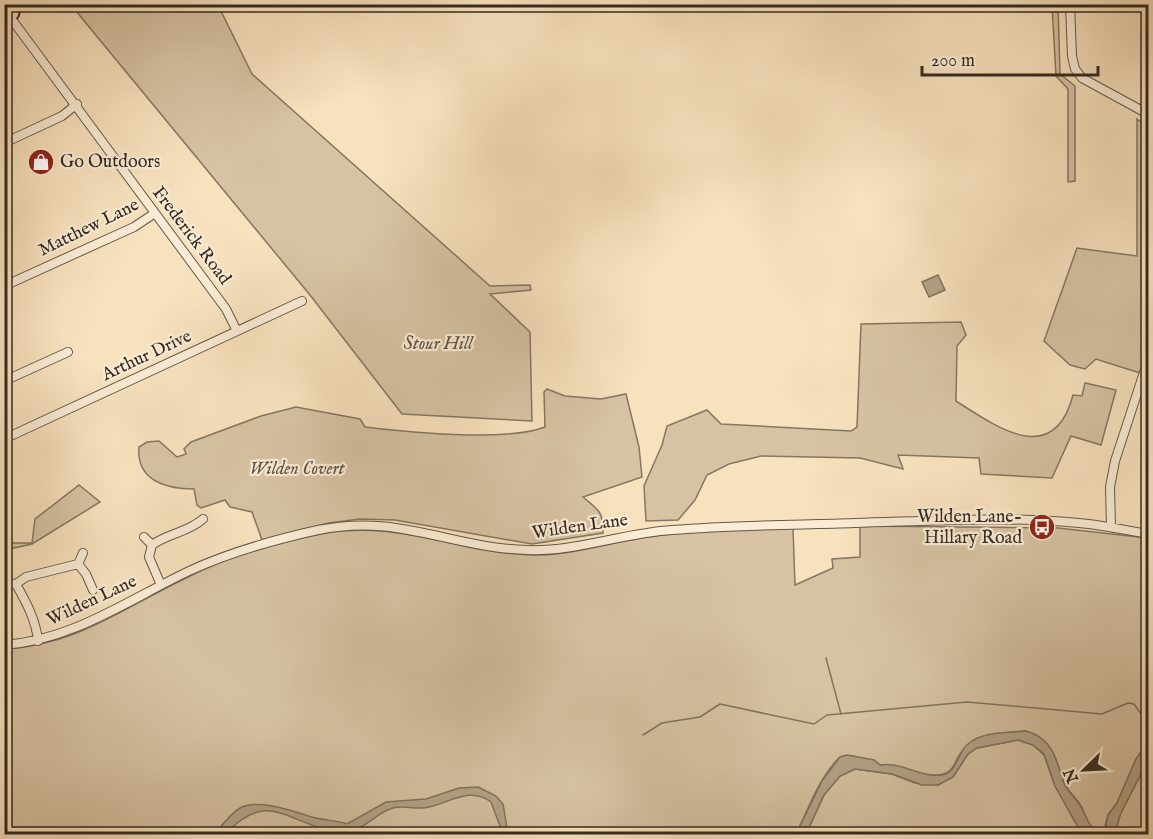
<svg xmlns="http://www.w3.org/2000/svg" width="1153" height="839" font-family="'IM FELL English',serif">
<rect width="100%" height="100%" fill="#f8e2be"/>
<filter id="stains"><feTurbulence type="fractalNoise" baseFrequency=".00333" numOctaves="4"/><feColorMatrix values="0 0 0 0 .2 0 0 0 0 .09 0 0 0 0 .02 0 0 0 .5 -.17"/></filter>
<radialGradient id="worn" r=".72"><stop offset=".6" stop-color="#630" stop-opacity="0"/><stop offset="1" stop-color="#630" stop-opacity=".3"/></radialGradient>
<path fill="#d7c3a3" stroke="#867662" stroke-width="1.5" d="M 71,5 L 218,5 L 252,74 L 490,286 L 530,285 L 531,290 L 490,294 L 530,332 L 532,421 L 402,414 L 310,295 Z
M 1052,5 L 1058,5 L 1060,74 L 1075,86 L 1075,181 L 1068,182 L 1068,89 L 1056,76 Z
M 1137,119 L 1148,127 L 1148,347 L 1140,373 L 1096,359 L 1085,369 L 1070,365 L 1044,341 L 1077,248 L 1137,256 Z
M 961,322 L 966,335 L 957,346 L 956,401 C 998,428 1054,468 1073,395 L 1082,396 L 1085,383 L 1116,390 L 1101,445 L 1071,436 L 1052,478 L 981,474 L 979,458 L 898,455 L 903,469 L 860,458 L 761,456 L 729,464 L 707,475 L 695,500 L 678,520 L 646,521 L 644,486 L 662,445 L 667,426 L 707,410 L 721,424 L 851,431 L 857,427 L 861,324 Z
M 547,389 L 565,396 L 601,399 L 626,394 L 639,447 L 642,477 L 583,497 C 599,511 603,510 603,533 L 532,544 L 395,520 L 360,519 L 329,523 L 262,540 L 252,512 L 230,507 L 225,500 L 201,508 L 197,505 L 194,489 C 167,489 136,481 139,447 L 147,442 L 159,441 L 177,457 L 186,454 L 184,449 L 191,442 L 261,416 L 296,407 L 360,419 L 365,427 C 408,432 506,442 545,427 L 544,392 Z
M 79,485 L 100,502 L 32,544 L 5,550 L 5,543 L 32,543 L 35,519 Z
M 860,526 L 1058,528 L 1148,538 L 1148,742 L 1136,759 L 1117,803 L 1108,815 L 1103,833 C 1086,831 1087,816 1080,804 C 1073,794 1064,788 1062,775 L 1026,731 C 1004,733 981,733 964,749 C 956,756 955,771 944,774 C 921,780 902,763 880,765 C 874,759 870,761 863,759 C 855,756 843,753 837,760 C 818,780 808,810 796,834 L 5,834 L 5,649 C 78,644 120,610 184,579 C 227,557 274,543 321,534 C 399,519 457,553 532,555 C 571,556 610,542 648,537 C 696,530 744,530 793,528 L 795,585 L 833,568 L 832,559 L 860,557 Z
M 1018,740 L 1033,745 L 1044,755 L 1055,786 L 1082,834 L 806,834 L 824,795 L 840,776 L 855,769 L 892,774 L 915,783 L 938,785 L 953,777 L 968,754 L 977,748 Z
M 1148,760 L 1148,834 L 1115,834 L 1120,815 Z"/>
<path fill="#b5a389" stroke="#81735f" stroke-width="1.5" d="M 938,275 L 945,290 L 929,297 L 922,282 Z
M 1026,731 C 1051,737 1057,759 1063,781 C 1066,790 1074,796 1079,804 C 1088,816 1086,826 1101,834 L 1105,831 L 1108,815 L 1117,803 L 1136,759 L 1148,742 L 1148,760 L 1120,815 L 1115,834 L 1082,834 L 1055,786 L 1044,754 L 1033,745 L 1018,740 L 977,748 L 968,754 L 953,777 L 938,785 L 922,785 L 892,774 L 855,769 L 840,776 L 824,795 L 806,834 L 796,834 L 822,781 L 840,757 L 847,755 L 874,760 L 880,765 C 899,761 921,778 942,775 C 957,773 958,751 968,744 C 983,731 1007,733 1026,731 Z
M 478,787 L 496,796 L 503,804 L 508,834 L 503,834 L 491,802 C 468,784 445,807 422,808 C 411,809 400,804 390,809 C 376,814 365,828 350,832 C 342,834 331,832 323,829 C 279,815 264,794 225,834 L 214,834 C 222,826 230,814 240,808 C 258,798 295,812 312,817 C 321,820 337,820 347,824 L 386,802 L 426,799 L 459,788 Z"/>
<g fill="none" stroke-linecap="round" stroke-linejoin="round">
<path stroke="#81735f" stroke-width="1.5" d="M 826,658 L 841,714
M 1143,717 L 1148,712
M 643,735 L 662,723 L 700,717 L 720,704 L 814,724 L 827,715 L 967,702 L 1102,714 L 1128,703 L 1134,704 L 1148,724"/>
<g stroke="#655848" stroke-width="10">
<path id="minor" d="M 1070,4 L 1072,56 L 1075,69 L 1082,78 L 1148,114
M 10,17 L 226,309 L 237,331
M 4,143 L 62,116 L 77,104
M 4,286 L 134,227 L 155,213
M 4,381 L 68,352
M 4,439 L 302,301
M 1111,526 L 1110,487 L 1115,461 L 1148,360
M 144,537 L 152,545
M 78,564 L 83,553
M 4,583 L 16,584 C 26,602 36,620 38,641
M 16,584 L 26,577 L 78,564 L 86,574 L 93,590
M 161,585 L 149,557 L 152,545 C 168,533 187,533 203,519
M 4,645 C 73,640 128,600 189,571 C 230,552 273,540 318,530 C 398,513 451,548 527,550 C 576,552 623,533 672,530 C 733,525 794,525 855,523 C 929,521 1005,516 1079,523 C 1102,525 1125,530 1148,534"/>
</g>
<g stroke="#342a21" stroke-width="14">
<path id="highway" d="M 4,21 L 13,14 L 16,4"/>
</g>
<use href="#minor" stroke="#faecd5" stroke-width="8"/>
<use href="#highway" stroke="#f8e2be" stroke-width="10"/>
</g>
<defs>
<g id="shop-disc" transform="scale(1.35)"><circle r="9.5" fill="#8f2418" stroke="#faecd5"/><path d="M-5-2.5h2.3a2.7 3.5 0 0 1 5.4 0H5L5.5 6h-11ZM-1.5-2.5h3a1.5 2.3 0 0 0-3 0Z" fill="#fff"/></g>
<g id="bus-disc" transform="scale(1.35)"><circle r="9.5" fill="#8f2418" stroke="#faecd5"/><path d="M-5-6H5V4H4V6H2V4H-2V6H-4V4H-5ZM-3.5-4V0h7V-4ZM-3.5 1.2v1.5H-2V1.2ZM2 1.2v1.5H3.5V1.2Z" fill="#fff"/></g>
</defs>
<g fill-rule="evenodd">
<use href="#shop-disc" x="41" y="162"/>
<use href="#bus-disc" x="1042" y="527"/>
</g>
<g text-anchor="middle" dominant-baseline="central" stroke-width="4.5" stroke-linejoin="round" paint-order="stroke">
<g font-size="18" fill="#342a21" stroke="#faecd5" text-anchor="start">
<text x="60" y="162">Go Outdoors</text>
<text x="1022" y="517" text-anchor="end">Wilden Lane-<tspan x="1022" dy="21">Hillary Road</tspan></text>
</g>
<g font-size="18" fill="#342a21" stroke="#faecd5">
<text transform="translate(89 228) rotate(-26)">Matthew Lane</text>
<text transform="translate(191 236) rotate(53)">Frederick Road</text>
<text transform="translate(147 356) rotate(-25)">Arthur Drive</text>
<text transform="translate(580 527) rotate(-8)">Wilden Lane</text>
<text transform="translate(92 601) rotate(-25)">Wilden Lane</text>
</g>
<g font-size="18" font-style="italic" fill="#5d5042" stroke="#faecd5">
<text x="438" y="344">Stour Hill</text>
<text x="297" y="469">Wilden Covert</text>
</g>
</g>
<rect width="1153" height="839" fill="none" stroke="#f8e2be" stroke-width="24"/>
<rect x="6" y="6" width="1141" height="827" fill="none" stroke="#342a21" stroke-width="3"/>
<rect x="12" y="12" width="1129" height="815" fill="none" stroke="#342a21" stroke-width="1.5"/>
<g transform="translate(1084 770) rotate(246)" stroke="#faecd5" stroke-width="4.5" paint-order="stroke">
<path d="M0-4.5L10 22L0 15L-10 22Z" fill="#342a21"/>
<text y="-9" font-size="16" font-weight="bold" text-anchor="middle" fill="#342a21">N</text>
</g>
<path d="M922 66v9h176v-9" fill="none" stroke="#342a21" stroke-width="3"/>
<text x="931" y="66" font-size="18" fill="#342a21" stroke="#faecd5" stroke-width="4.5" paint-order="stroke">200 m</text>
<rect width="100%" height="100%" filter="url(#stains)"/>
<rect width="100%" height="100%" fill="url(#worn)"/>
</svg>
